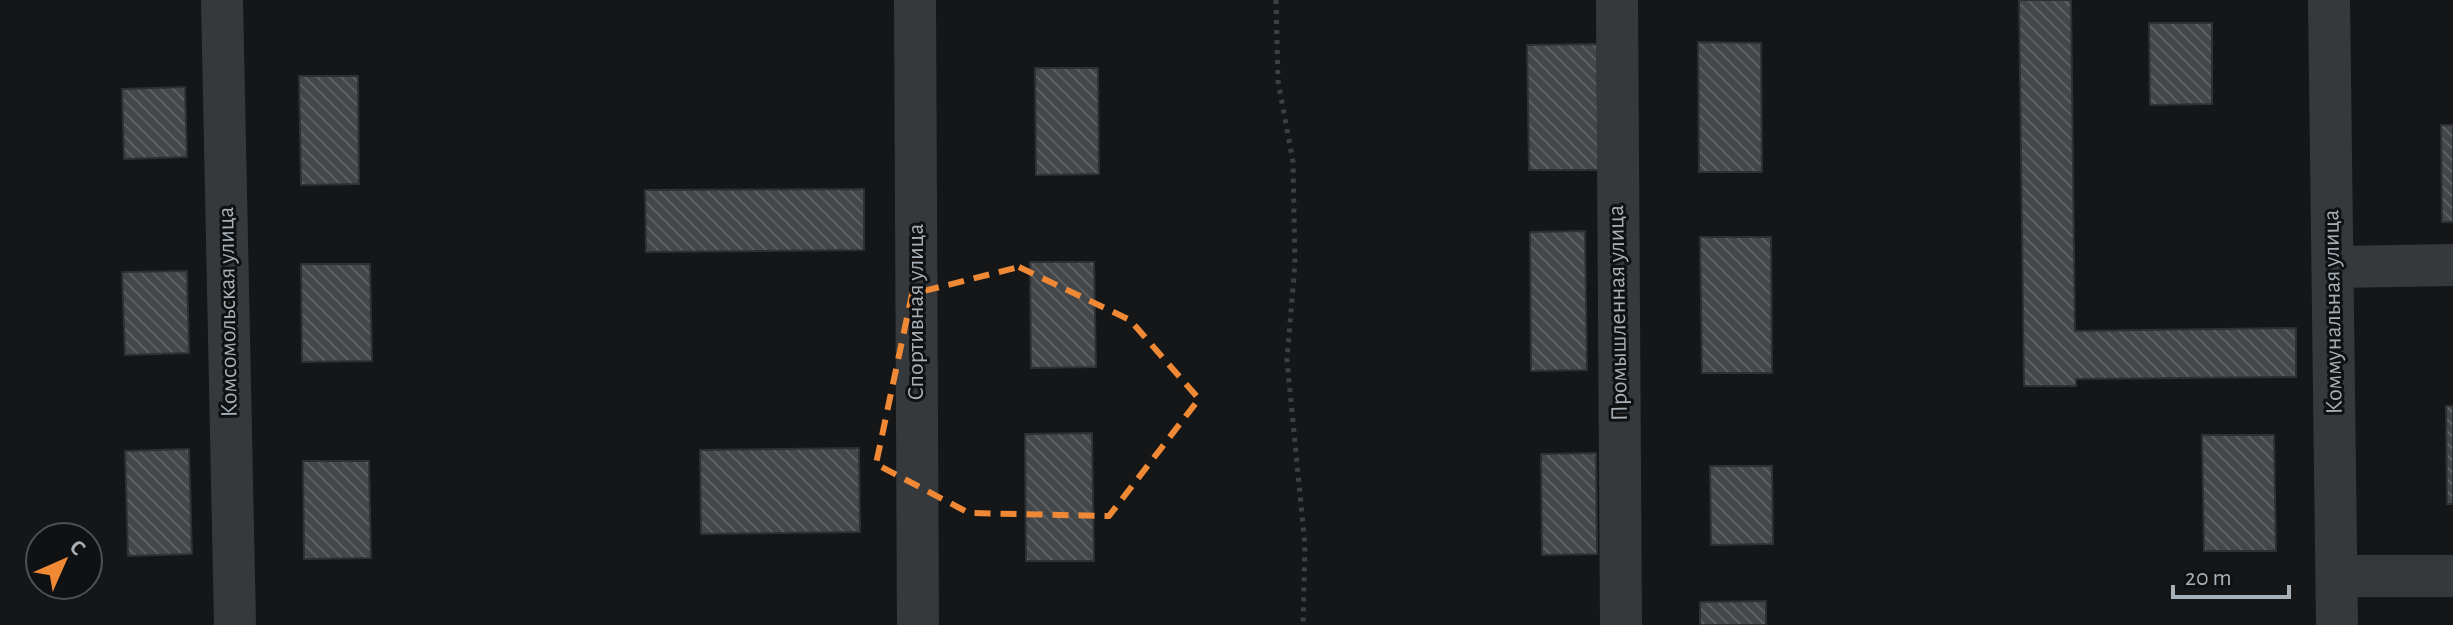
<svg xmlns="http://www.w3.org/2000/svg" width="2453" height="625" viewBox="0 0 2453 625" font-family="'Alegreya Sans',sans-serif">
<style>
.building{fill:url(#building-back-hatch);stroke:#2f3033;stroke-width:2}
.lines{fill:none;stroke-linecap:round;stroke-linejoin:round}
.path{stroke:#3c4043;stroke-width:5;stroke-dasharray:4 6;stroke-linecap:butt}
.minor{stroke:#36393c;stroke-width:42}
.marked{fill:none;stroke:#f08935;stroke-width:6;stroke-dasharray:16 10;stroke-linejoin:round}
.labels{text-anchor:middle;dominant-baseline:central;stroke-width:6;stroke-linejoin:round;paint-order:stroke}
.street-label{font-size:24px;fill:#a7b0b7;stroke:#101112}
</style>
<defs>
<pattern id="building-back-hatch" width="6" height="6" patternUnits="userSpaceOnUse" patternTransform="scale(2)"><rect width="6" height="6" fill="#44474a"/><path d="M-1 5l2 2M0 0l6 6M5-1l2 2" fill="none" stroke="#5c5f62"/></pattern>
</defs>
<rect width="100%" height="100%" fill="#151617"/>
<path class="building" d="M2019 0H2071L2075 331 2296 328V377L2076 379V386H2024Z
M2149 23H2212V104L2150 105Z
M1698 42 1761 43 1762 172H1699Z
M1597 44 1599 170H1529L1527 45Z
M1035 68H1098L1099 174 1036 175Z
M299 76H358L359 184 301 185Z
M185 87 187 157 124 159 122 89Z
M2441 125H2453V222H2442Z
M864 189V250L646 252 645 190Z
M1585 231 1587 370 1531 371 1530 232Z
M1700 237H1771L1772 373H1702Z
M1030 262H1094L1096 367 1031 368Z
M301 264H370L372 361 302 362Z
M187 271 189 353 125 355 122 272Z
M2446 406H2453V504H2447Z
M1092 433 1094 561H1026L1025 434Z
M2202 435H2274L2276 551H2204Z
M859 448 860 532 701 534 700 450Z
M189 449 192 554 128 556 125 451Z
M1596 453 1597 554 1542 555 1541 454Z
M303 461H369L371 558 304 559Z
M1710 466H1772L1773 544 1711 545Z
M1766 601V625H1700V602Z"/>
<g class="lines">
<path class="path" d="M1276 0 1278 81 1293 162 1295 263 1287 360 1305 546 1303 625"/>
<path class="minor" d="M222 0 235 625
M915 0 918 625
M1617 0 1621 625
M2329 0 2337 625
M2333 267 2453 265
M2337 576H2453"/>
</g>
<path class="marked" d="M1019 267 1130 320 1199 399 1109 516 969 513 876 464 912 294Z"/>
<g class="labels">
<g class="street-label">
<text transform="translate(228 312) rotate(-91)">Комсомольская улица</text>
<text transform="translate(916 312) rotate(-90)">Спортивная улица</text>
<text transform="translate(2333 312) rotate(-91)">Коммунальная улица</text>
<text transform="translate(1618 313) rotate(-91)">Промышленная улица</text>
</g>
</g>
<g transform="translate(64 561) rotate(45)"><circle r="38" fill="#101112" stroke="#4c5154" stroke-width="2"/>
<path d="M0-6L14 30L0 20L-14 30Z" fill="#f08935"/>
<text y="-12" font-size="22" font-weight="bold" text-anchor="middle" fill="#a7b0b7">С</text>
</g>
<path d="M2173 585v12h116v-12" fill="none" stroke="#a7b0b7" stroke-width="4"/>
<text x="2185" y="585" font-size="24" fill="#a7b0b7" stroke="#101112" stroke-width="6" paint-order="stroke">20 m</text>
</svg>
